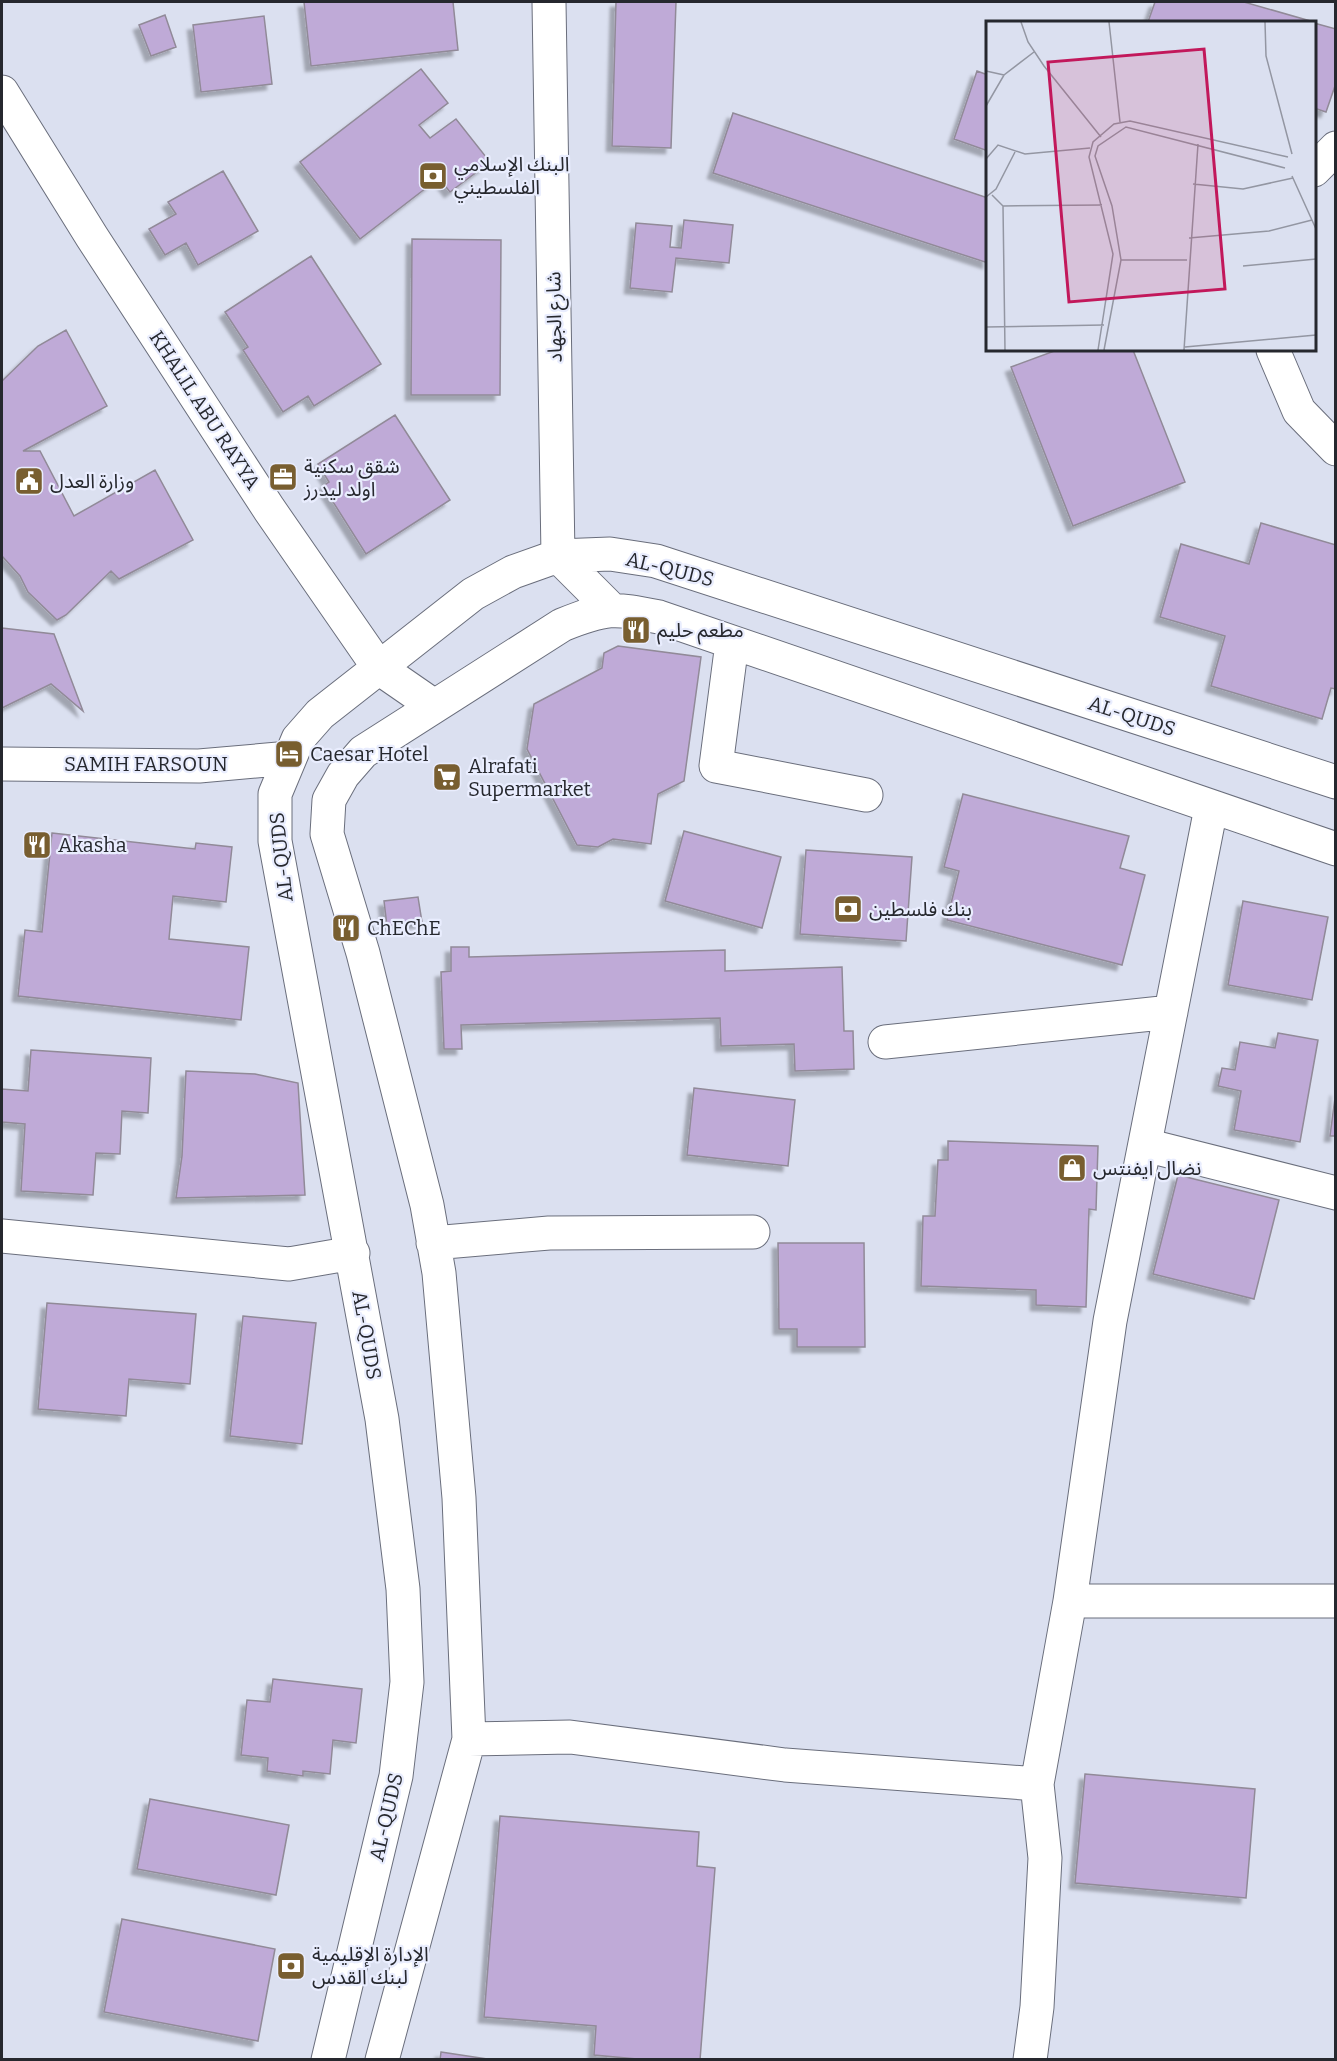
<svg xmlns="http://www.w3.org/2000/svg" width="1337" height="2061" viewBox="0 0 1337 2061" font-family="Bitter,'Noto Sans Arabic',serif">
<style>
.building{fill:#bfaad7;stroke:#918a98;stroke-width:1.5;filter:url(#shadow)}
.lines{fill:none;stroke-linecap:round;stroke-linejoin:round}
.minor-casing{stroke:#6a6e7c;stroke-width:35}
.minor{stroke:#fff;stroke-width:33}
.labels{text-anchor:middle;dominant-baseline:central;stroke-width:4.5;stroke-linejoin:round;paint-order:stroke}
.poi-label{font-size:20px;fill:#26282e;stroke:#e9edfe;text-anchor:start}
.street-label{font-size:20px;fill:#26282e;stroke:#e9edfe}
.inset-road{fill:none;stroke:#9396a2;stroke-width:1.5}
.view{fill:#c2185b;fill-opacity:0.15;stroke:#c2185b;stroke-width:3}
.inset-edge{fill:none;stroke:#26282e;stroke-width:3}
</style>
<defs>
<filter id="shadow"><feDropShadow dx="-5.5" dy="5.5" stdDeviation="1.5" flood-color="#0004"/></filter>
</defs>
<rect width="100%" height="100%" fill="#dbe0f0"/>
<path class="building" d="M304 2H453L458 50 311 66Z
M616 2H676L671 148 612 146Z
M1155 2H1244L1314 22H1148Z
M165 15 176 47 151 56 139 25Z
M264 16 272 84 201 92 193 25Z
M1314 23 1336 29V83L1326 112 1314 108Z
M421 69 448 103 419 125 430 138 456 119 490 162 450 192 439 178 360 239 300 162Z
M977 71 988 75V151L954 139Z
M733 113 988 198V263L713 173Z
M223 171 258 231 198 265 186 243 165 255 149 229 176 214 168 202Z
M684 220 733 225 729 263 676 258 672 292 630 288 636 223 672 226 670 247 681 248Z
M412 239 501 240 500 395H411Z
M311 256 381 364 314 406 308 396 283 412 243 350 248 347 225 312Z
M66 330 107 406 23 451H40L74 516 155 470 193 540 119 579 111 571 66 615 57 620 28 592 20 576 2 556V381L38 346Z
M1057 350H1133L1185 482 1073 526 1011 367Z
M395 415 450 500 366 554 323 486 329 482 318 464Z
M1261 523 1336 545V689L1331 688 1322 719 1211 686 1225 636 1160 617 1181 544 1249 564Z
M2 628 54 634 83 711 51 684 2 708Z
M618 646 701 657 684 781 658 794 651 844 613 839 598 847 577 845 527 749 534 704 602 668 604 653Z
M963 794 1129 836 1120 868 1145 875 1122 965 947 920 959 871 944 867Z
M684 831 781 857 762 928 665 901Z
M52 833 195 849 196 843 232 847 226 902 173 896 169 939 249 947 241 1020 18 996 25 930 42 932Z
M806 850 912 857 906 941 800 934Z
M418 897 422 922 387 926 384 901Z
M1243 901 1328 917 1312 1000 1228 985Z
M451 947H469V957L725 950V971L842 967 844 1031H853L854 1069 795 1071 794 1044 721 1046 720 1018 461 1025 462 1049H444L441 972 451 971Z
M1278 1033 1318 1040 1300 1142 1234 1130 1241 1091 1218 1086 1222 1068 1235 1070 1240 1042 1275 1048Z
M31 1050 151 1058 148 1113 122 1111 120 1154 96 1153 93 1195 21 1191 25 1124 2 1122V1089L28 1091Z
M186 1071 255 1074 298 1083 305 1195 176 1198 182 1156Z
M694 1088 795 1100 788 1166 687 1155Z
M1336 1090V1136H1330Z
M948 1141 1098 1146 1096 1210 1089 1209 1086 1307 1036 1305V1290L921 1286 923 1216H935L938 1160H948Z
M1178 1175 1279 1200 1254 1299 1153 1274Z
M778 1243H864L865 1347H797V1329H779Z
M47 1303 196 1314 190 1384 129 1379 126 1416 38 1409Z
M243 1316 316 1323 302 1444 230 1436Z
M273 1679 362 1689 356 1743 333 1740 330 1774 303 1771V1776L267 1771 268 1758 241 1755 247 1700 270 1702Z
M1085 1774 1255 1789 1246 1898 1075 1883Z
M150 1799 289 1825 276 1895 137 1869Z
M500 1816 699 1832 697 1866 715 1868 700 2060H648L594 2055 596 2026 484 2017Z
M122 1919 275 1949 258 2041 104 2012Z
M441 2052 494 2060H440Z"/>
<g class="lines">
<g class="minor-casing">
<path id="minor" d="M549 2 558 556 612 610
M2 92 92 237 269 509 379 668 434 706
M1314 170 1336 148
M1273 350 1299 411 1336 449
M732 643 716 766 866 795
M2 764 199 766 290 758
M885 1042 1171 1012
M1145 1145 1336 1193
M2 1236 289 1264 353 1253
M433 1243 549 1233 753 1232
M1070 1601H1336
M469 1739 570 1737 785 1765 1037 1784
M328 2060 396 1776 407 1682 403 1589 382 1419 275 841V794L298 739 320 714 473 594 513 572 558 556 610 554 656 561 1336 782
M382 2060 469 1739 459 1498 439 1273 427 1205 363 953 327 834 329 800 343 775 363 752 562 625C607 607 613 608 659 617L1336 849
M1030 2060 1037 2007 1045 1858 1037 1784 1070 1601 1110 1321 1211 808"/>
</g>
<use href="#minor" class="minor"/>
</g>
<defs>
<g id="bank-square" transform="scale(1.5)"><rect x="-9" y="-9" width="18" height="18" rx="4" fill="#785e30" stroke="#e9edfe"/><path d="M-6-4H6V4H-6ZM0-2.3a2.3 2.3 0 1 0 0 4.6a2.3 2.3 0 1 0 0-4.6Z" fill="#fff"/></g>
<g id="office-square" transform="scale(1.5)"><rect x="-9" y="-9" width="18" height="18" rx="4" fill="#785e30" stroke="#e9edfe"/><path d="M-6-3h4V-5.5h4V-3h4V5H-6ZM-1-4.5V-3h2v-1.5ZM-6 0V1H6V0Z" fill="#fff"/></g>
<g id="civic-square" transform="scale(1.5)"><rect x="-9" y="-9" width="18" height="18" rx="4" fill="#785e30" stroke="#e9edfe"/><path d="M-.6-6.5H3V-4.5H.6V-3L4-1V1h2V6H-6V1h2V-1L-.6-3ZM-1.2 2.5V6h2.4V2.5Z" fill="#fff"/></g>
<g id="restaurant-square" transform="scale(1.5)"><rect x="-9" y="-9" width="18" height="18" rx="4" fill="#785e30" stroke="#e9edfe"/><path d="M-5-6h1v4h1v-4h1v4h1v-4h1v5L-1.5 .5V6h-2V.5L-5-1ZM5-6V6H3V1.5H1.5Q1.5-4 5-6Z" fill="#fff"/></g>
<g id="hotel-square" transform="scale(1.5)"><rect x="-9" y="-9" width="18" height="18" rx="4" fill="#785e30" stroke="#e9edfe"/><path d="M-6-4.5h1.5V1H6V5H4.5V3h-9V5H-6ZM-4 0a1.8 1.8 0 1 1 3.6 0ZM.5 0V-2.5h3Q6-2.5 6 0Z" fill="#fff"/></g>
<g id="supermarket-square" transform="scale(1.5)"><rect x="-9" y="-9" width="18" height="18" rx="4" fill="#785e30" stroke="#e9edfe"/><path d="M-6-5.5h2.5l.6 2H6L4.5 2H-2.5L-4.4-4H-6ZM-1.5 3.2a1.3 1.3 0 1 0 .1 0ZM3 3.2a1.3 1.3 0 1 0 .1 0Z" fill="#fff"/></g>
<g id="shop-square" transform="scale(1.5)"><rect x="-9" y="-9" width="18" height="18" rx="4" fill="#785e30" stroke="#e9edfe"/><path d="M-5-2.5h2.3a2.7 3.5 0 0 1 5.4 0H5L5.5 6h-11ZM-1.5-2.5h3a1.5 2.3 0 0 0-3 0Z" fill="#fff"/></g>
</defs>
<g fill-rule="evenodd">
<use href="#bank-square" x="433" y="176"/>
<use href="#office-square" x="283" y="477"/>
<use href="#civic-square" x="29" y="481"/>
<use href="#restaurant-square" x="636" y="630"/>
<use href="#hotel-square" x="289" y="754"/>
<use href="#supermarket-square" x="447" y="777"/>
<use href="#restaurant-square" x="37" y="845"/>
<use href="#bank-square" x="848" y="909"/>
<use href="#restaurant-square" x="346" y="928"/>
<use href="#shop-square" x="1072" y="1168"/>
<use href="#bank-square" x="291" y="1966"/>
</g>
<g class="labels">
<g class="poi-label">
<text x="454" y="164">البنك الإسلامي<tspan x="454" dy="23">الفلسطيني</tspan></text>
<text x="304" y="466">شقق سكنية<tspan x="304" dy="23">اولد ليدرز</tspan></text>
<text x="50" y="481">وزارة العدل</text>
<text x="657" y="630">مطعم حليم</text>
<text x="310" y="754">Caesar Hotel</text>
<text x="468" y="766">Alrafati<tspan x="468" dy="23">Supermarket</tspan></text>
<text x="58" y="845">Akasha</text>
<text x="869" y="909">بنك فلسطين</text>
<text x="367" y="928">ChEChE</text>
<text x="1093" y="1168">نضال ايفنتس</text>
<text x="312" y="1954">الإدارة الإقليمية<tspan x="312" dy="23">لبنك القدس</tspan></text>
</g>
<g class="street-label">
<text transform="translate(554 317) rotate(-91)">شارع الجهاد</text>
<text transform="translate(205 410) rotate(57)">KHALIL ABU RAYYA</text>
<text transform="translate(670 569) rotate(14)">AL-QUDS</text>
<text transform="translate(1132 716) rotate(18)">AL-QUDS</text>
<text x="146" y="764">SAMIH FARSOUN</text>
<text transform="translate(281 857) rotate(-96)">AL-QUDS</text>
<text transform="translate(367 1335) rotate(80)">AL-QUDS</text>
<text transform="translate(386 1817) rotate(-77)">AL-QUDS</text>
</g>
</g>
<g transform="translate(986 21)">
<rect width="330" height="330" fill="#dbe0f0"/>
<path class="inset-road" d="M35 1 42 21 58 45 115 116M123 1 134 101M279 1 280 35 306 133M0 50 18 54M0 85 18 54 48 31M0 138 12 124 39 133 104 127M306 155 330 208M207 163 257 168 307 157M6 174 17 185 19 329M0 176 10 168 29 131M17 185 116 184M203 217 283 210 326 199M135 239H201M257 245 330 238M0 306 118 304M199 326 330 314M112 329 127 233 103 136 107 121 128 103 144 100 302 136M118 329 135 239 126 185 109 135 112 125 140 106 299 147M198 329 212 123"/>
<path class="view" d="M218 28 239 268 83 281 62 41Z"/>
<rect width="330" height="330" class="inset-edge"/>
</g>
<rect width="1337" height="2061" fill="none" stroke="#26282e" stroke-width="6"/>
</svg>
